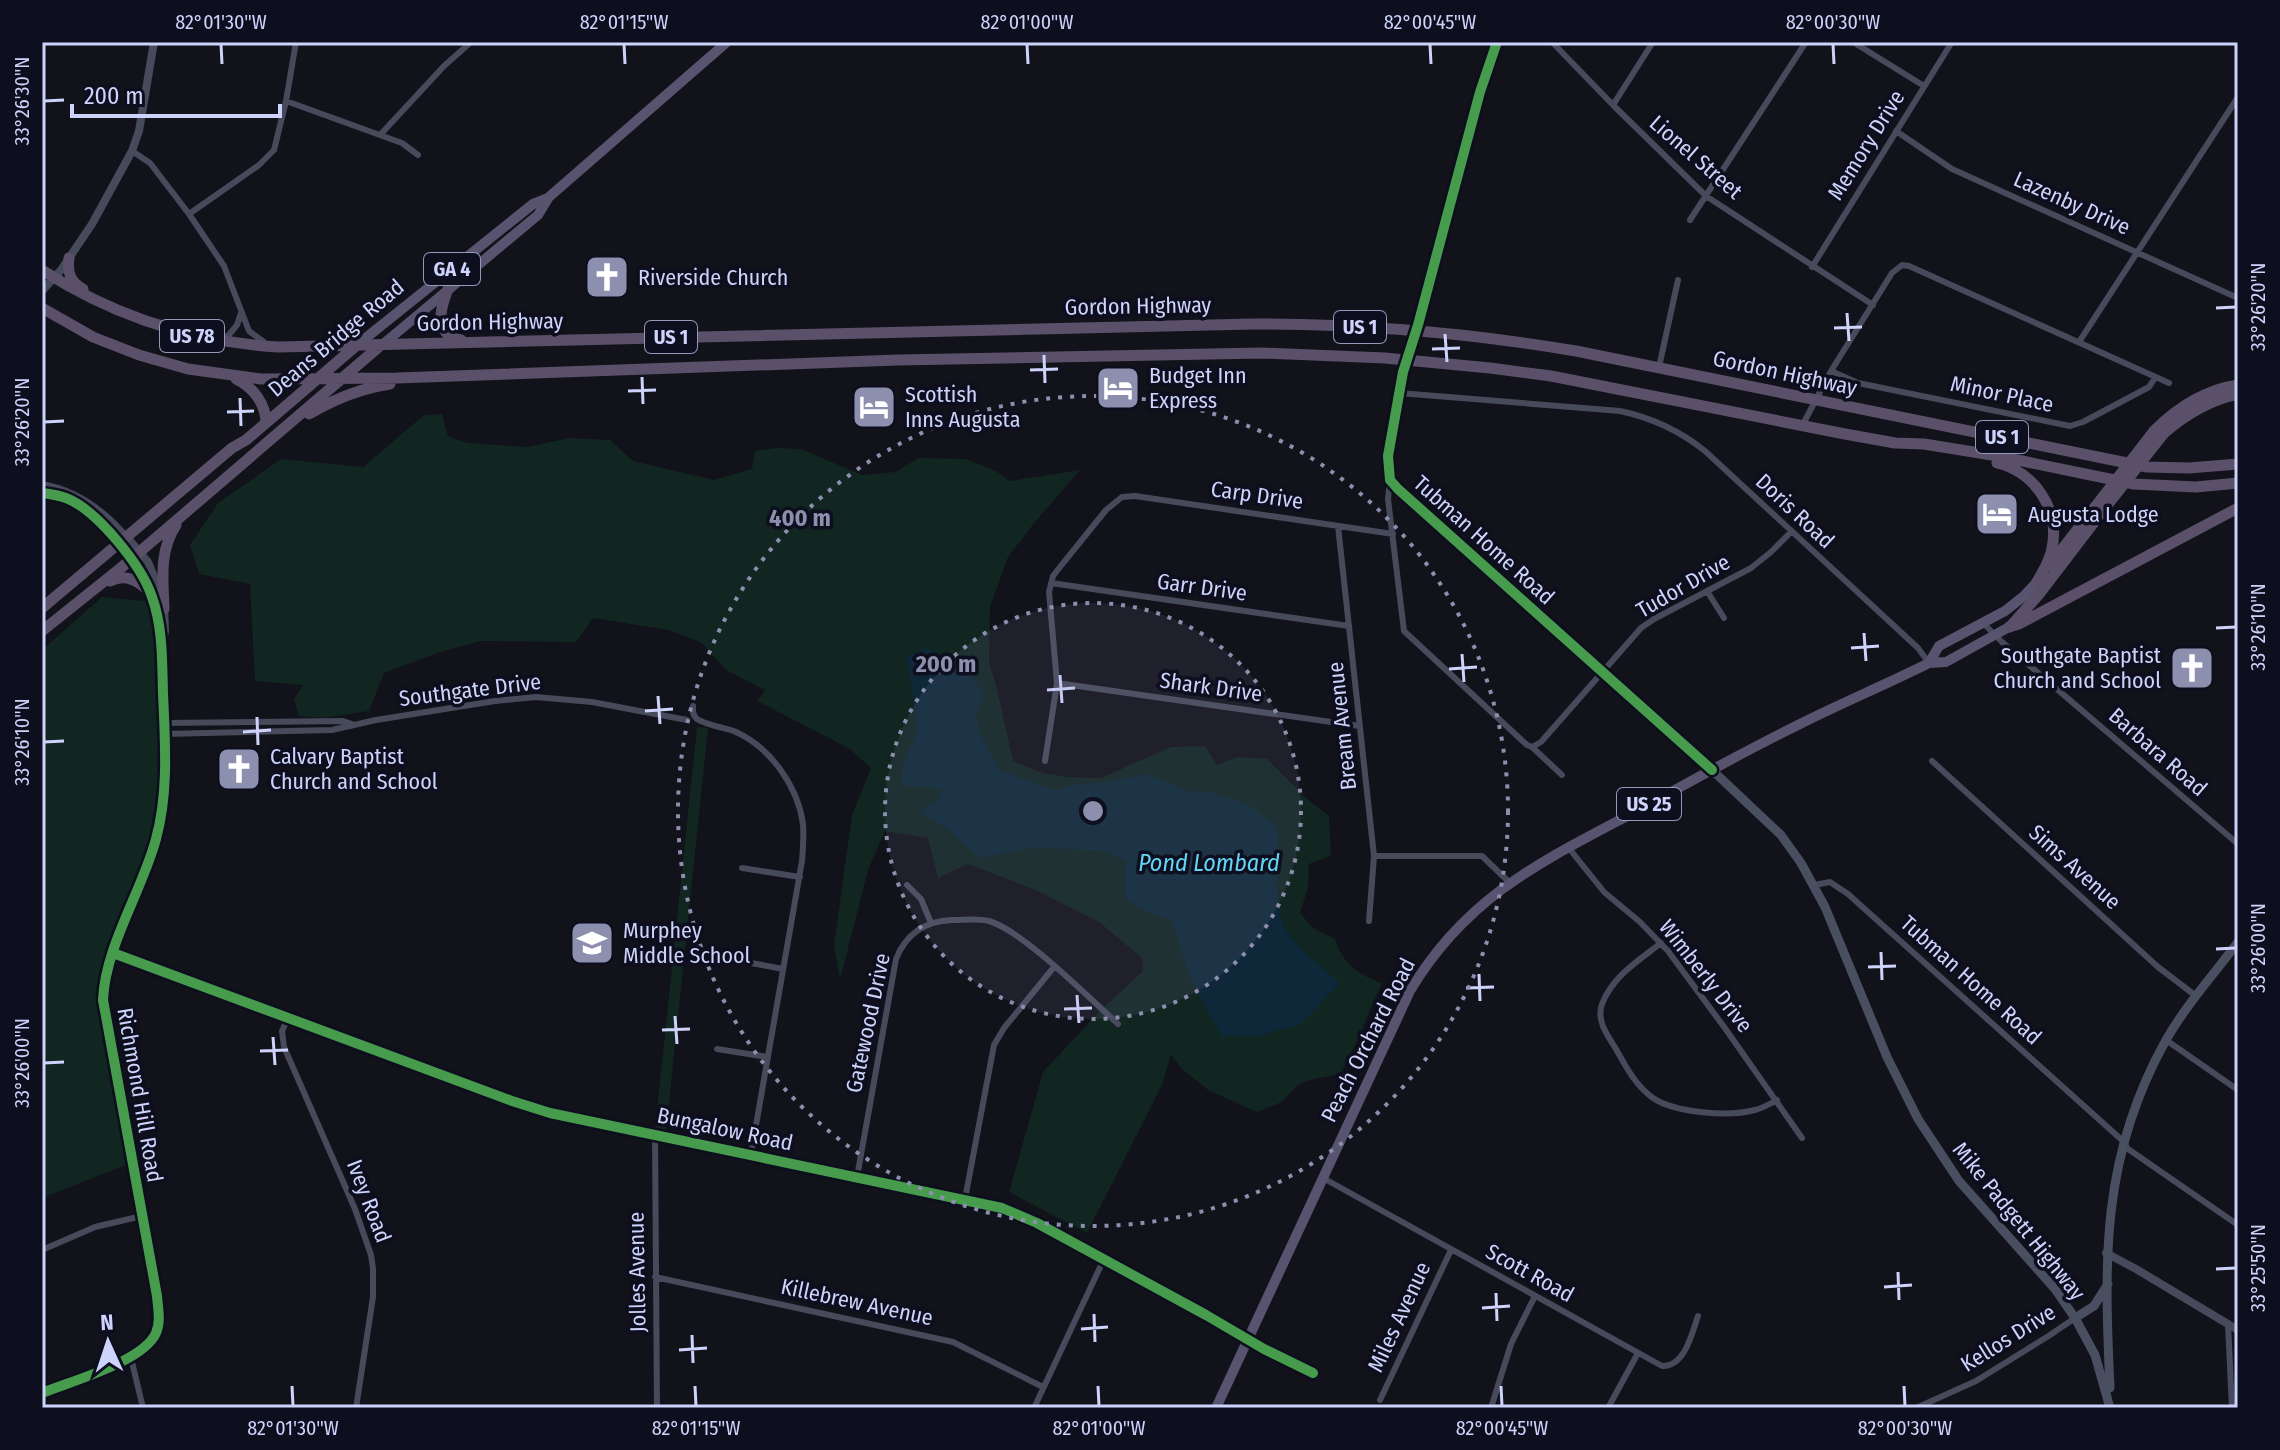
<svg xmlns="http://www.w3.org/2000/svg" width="2280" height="1450" viewBox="0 0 2280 1450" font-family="'Fira Sans Condensed',sans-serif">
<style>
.green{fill:#112521}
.water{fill:#0e283a}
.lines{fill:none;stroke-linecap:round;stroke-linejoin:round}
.minor{stroke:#474a5b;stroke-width:6}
.tertiary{stroke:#474a5b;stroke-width:8}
.secondary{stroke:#494e61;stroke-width:9}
.primary{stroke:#58536e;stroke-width:10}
.trunk{stroke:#5a5069;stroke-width:11}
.trunk-bridge{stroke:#5a5069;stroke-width:11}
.cycleway-casing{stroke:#0d0e1e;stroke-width:15}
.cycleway{stroke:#469c4c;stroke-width:10}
.ticks{fill:none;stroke:#ced3fc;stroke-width:3}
.ring{fill:none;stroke:#8c8fad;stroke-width:4;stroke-dasharray:4 8}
.labels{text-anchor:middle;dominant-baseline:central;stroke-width:7;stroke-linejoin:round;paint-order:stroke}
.shield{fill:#0d0e1e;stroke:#9498b9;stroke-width:2}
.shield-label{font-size:20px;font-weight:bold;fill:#ced3fc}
.street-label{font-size:22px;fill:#ced3fc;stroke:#0d0e1e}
.poi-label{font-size:22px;fill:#ced3fc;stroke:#0d0e1e;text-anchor:start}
.water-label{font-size:24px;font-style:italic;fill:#62d4f6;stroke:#0d0e1e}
.centre{fill:#8c8fad;stroke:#0d0e1e;stroke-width:4}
.ring-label{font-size:24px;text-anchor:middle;font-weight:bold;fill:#8c8fad;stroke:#0d0e1e;stroke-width:7;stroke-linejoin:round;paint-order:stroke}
.neatline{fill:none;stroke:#ced3fc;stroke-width:3}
.ticks-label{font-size:20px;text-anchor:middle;fill:#ced3fc}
</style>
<rect width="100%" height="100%" fill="#11121a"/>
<path class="green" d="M442 414 448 436 468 443 527 447 570 438 610 440 633 461 714 480 752 469 755 451 776 448 801 449 862 475 895 472 919 458 966 459 996 471 1010 481 1080 470 1035 522 1008 557 990 607 989 662 997 689 1013 761 1043 773 1067 777 1101 778 1171 747 1205 746 1217 765 1237 757 1267 759 1305 797 1329 816 1331 856 1309 864 1308 888 1300 913 1313 928 1335 939C1342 963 1359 975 1382 983 1368 1014 1357 1045 1340 1074L1310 1080 1297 1086 1282 1102 1257 1112 1208 1090 1182 1069 1171 1055 1162 1085 1087 1233 1009 1192 1043 1072 1098 1013 1143 971 1142 958 1099 922 1038 891 968 864 938 878 928 838 885 831 868 870 840 980 834 945 852 815 871 768 850 749 757 701 765 690 726 670 702 643 669 630 593 618 576 642 481 641 440 652 384 673 369 711 323 718 299 716 294 699 303 685 255 681 250 584 199 574 190 545 218 503 281 459 363 467 424 415Z
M102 597 154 602 165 755 156 841 105 978 108 1032 126 1165 42 1198V650Z
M697 727 708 728 666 1132 655 1130Z"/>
<path class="water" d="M926 648 966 668 985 695 976 713 979 733 1000 770 1056 791 1072 784 1099 783 1149 774 1186 791 1209 792 1249 805 1278 828C1278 853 1273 909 1285 929 1298 949 1323 968 1340 983L1301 1024 1257 1036H1222L1190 979 1172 921 1147 911 1126 899V861L1103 851 1038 847 979 858 948 829 919 811 940 798 942 789 902 785 903 762 917 734 914 699 906 657Z"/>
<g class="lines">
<path class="minor" d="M1552 42 1613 105 1706 196 1873 305
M1853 42 1924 86
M286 101 402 143 418 155
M1613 105 1653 42
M1896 131 1952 169 2238 298
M380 135 444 66 471 42
M132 151 150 163 189 214 224 266 249 331 264 342
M189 214 259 165 274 150 286 101 296 42
M1690 220 1806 42
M1812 267 1952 42
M222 337 228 336 237 325 241 313
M2079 342 2238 97
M1659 367 1678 280
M1831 371 1858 383 2070 426 2083 422 2149 387 2155 378
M1399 393 1620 411C1653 418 1679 430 1705 451L1918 648 1929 663
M1802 426 1831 371 1892 273 1902 265 1909 266 2169 383
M1390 480 1388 499 1404 631 1527 745 1532 747 1541 742 1641 628 1654 619 1751 568 1771 552 1791 532
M42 484C76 490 105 511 127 537
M42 493C77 498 96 518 119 544
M1338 526 1374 856 1369 921
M1051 583 1349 626
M1707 591 1724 618
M1983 623 2002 642 2238 844
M1057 683 1359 726
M693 706C693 711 692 714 696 718 701 724 727 728 736 732 771 748 798 787 803 824 804 836 803 849 802 861L751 1154
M164 723 343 721 352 724
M165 734 332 730 376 720 495 701 536 697 592 702 687 720
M1532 747 1562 775
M1045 761 1057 683 1049 592 1053 576 1060 567 1106 510 1122 497 1135 496 1393 534
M1932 761 2158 967 2196 996
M1568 847 1604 892 1640 922 1668 951 1727 1031 1802 1138
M1374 856H1482L1509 882
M742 868 800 877
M907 885 921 899 931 923
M1814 885 1830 882 1848 894 2123 1141 2128 1149 2238 1225
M1661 943C1638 961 1613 976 1602 1004 1596 1021 1608 1036 1616 1049 1626 1067 1636 1086 1653 1098 1675 1113 1729 1117 1755 1110 1763 1108 1770 1104 1777 1100
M730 959 783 969
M288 1018 282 1031 284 1047 355 1209 371 1255 373 1268V1297L356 1408
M2166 1040 2238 1090
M717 1049 768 1057
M655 1135 657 1408
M857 1177 896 959C906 934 925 921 952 920 964 920 977 918 989 921 1023 931 1089 998 1118 1024
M1323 1178 1662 1366C1685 1367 1692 1333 1698 1316
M965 1199 994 1045 1004 1028 1054 967
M42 1250 95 1227 142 1216
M655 1277 953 1342 1043 1387
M2228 1324 2232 1408
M1248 1340 1313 1373
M131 1358 143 1408
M1380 1400 1451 1250
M1034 1408 1103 1261
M1491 1408 1511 1344 1535 1296
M1608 1408 1638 1353
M1916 1408 1976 1381 2050 1335 2075 1318"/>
<path class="tertiary" d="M1497 42 1480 92 1418 325 1403 372 1388 456 1390 480 1398 489 1712 770
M42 291 61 270 92 224 132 151 139 131 154 42
M127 537 148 562 161 593
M163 640 165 631 164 606
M113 953 512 1101 550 1113 1002 1208 1037 1223 1248 1340
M2106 1253 2136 1269 2238 1330
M42 1393C71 1381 143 1362 156 1333 161 1322 158 1308 157 1296L103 1000C105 950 140 893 155 844 169 797 165 747 164 698 162 666 162 632 154 601 148 578 134 561 119 544"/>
<path class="secondary" d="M1712 770 1781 835 1801 863 1825 907 1887 1057 1918 1119 1959 1181 2055 1289 2075 1318 2095 1355 2110 1408
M2075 1318 2094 1306 2108 1284
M2110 1388C2104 1259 2101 1156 2166 1040 2186 1005 2214 974 2238 942"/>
<path class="primary" d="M357 345 533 204 548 198
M382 345 538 215 549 197 727 42
M1929 663 1939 646 2005 611 2024 596 2037 582
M1216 1408 1410 991C1469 892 1549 858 1646 806 1698 777 1749 749 1802 723 1844 702 1887 684 1929 663L1946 662 2009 627"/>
<path class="trunk" d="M69 258C67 272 70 282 83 289
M42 270C115 317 192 342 279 347L1253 324C1361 324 1469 333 1576 351L2147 467 2189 468 2238 464
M448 289C440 309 433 334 461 340
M42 308 93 337 139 355 188 369 261 379 397 378 898 360 1261 353 1385 358 1490 368 1551 376 1845 434 1895 443 1924 444 1998 456 2134 484 2196 487 2238 483
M236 379C253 387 266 404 266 423
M309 414C333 400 362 388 390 384
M2154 431C2177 408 2204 390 2238 385
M2164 433C2186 414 2209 400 2238 394
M1997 463C2035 472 2060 510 2052 548 2050 561 2043 571 2037 582
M2049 566 2095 507
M110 581C126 573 139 581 151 593
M42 608 232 448 246 440 357 345
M164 609C163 579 159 551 176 525
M2009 627 2019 624 2238 508
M2010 627 2040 593 2105 508
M42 631 122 567 381 345"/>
<path class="trunk-bridge" d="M2095 507 2154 431
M2105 508 2164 433"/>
<g class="cycleway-casing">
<path id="cycleway" d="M1497 42 1480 92 1418 325 1403 372 1388 456 1390 480 1398 489 1712 770
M42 493C50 494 58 495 66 498 97 510 142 566 152 597 163 627 162 662 163 693 165 742 169 791 156 839 142 891 105 947 103 1000L157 1296C158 1308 161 1322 156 1333 143 1362 71 1381 42 1393
M113 953 512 1101 550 1113 1002 1208 1037 1223 1206 1315 1264 1349 1313 1373"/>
</g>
<use href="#cycleway" class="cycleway"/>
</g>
<path class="ticks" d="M221 44 222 64M624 44 625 64M1027 44 1028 64M1430 44 1431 64M1833 44 1834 64M44 101 64 100M2216 308 2236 307M1847 313 1849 341M1834 328 1862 327M1445 334 1447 362M1432 349 1460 348M1044 355 1045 383M1030 370 1058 369M642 377 643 404M628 391 656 390M240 398 241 426M227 412 254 411M44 422 64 421M2216 628 2236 627M1864 633 1866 661M1851 648 1879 646M1462 654 1464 682M1449 669 1477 667M1060 675 1062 703M1047 690 1075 688M658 696 660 724M645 711 673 709M257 717 258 745M243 732 271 730M44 742 64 741M2216 949 2236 948M1881 952 1882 980M1868 967 1896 966M1479 974 1480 1001M1466 988 1494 987M1077 995 1079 1023M1064 1009 1092 1008M675 1016 677 1044M662 1030 690 1029M273 1037 275 1065M260 1051 288 1050M44 1063 64 1062M2216 1269 2236 1268M1898 1272 1899 1300M1884 1287 1912 1285M1496 1293 1497 1321M1482 1308 1510 1306M1094 1314 1095 1342M1081 1329 1108 1327M692 1335 693 1363M679 1350 707 1348M292 1386 293 1406M695 1386 696 1406M1098 1386 1099 1406M1501 1386 1502 1406M1904 1386 1905 1406"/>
<circle cx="1093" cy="811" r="208" fill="#8c8fad" fill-opacity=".12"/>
<g class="ring">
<circle cx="1093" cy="811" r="208"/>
<circle cx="1093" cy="811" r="415"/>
</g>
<defs>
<g id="church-square" transform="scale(2.3)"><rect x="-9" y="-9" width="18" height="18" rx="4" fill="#8c8fad" stroke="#0d0e1e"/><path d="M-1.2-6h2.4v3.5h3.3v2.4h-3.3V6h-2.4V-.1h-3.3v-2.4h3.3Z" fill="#fff"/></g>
<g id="hotel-square" transform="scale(2.3)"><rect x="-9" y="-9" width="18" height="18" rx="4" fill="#8c8fad" stroke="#0d0e1e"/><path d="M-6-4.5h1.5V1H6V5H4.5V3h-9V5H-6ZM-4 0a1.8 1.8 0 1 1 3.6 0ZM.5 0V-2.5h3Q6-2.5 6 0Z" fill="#fff"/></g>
<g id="school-square" transform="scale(2.3)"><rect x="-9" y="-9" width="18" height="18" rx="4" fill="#8c8fad" stroke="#0d0e1e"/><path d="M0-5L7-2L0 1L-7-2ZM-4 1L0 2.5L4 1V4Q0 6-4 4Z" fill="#fff"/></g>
</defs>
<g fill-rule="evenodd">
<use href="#church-square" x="607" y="277"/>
<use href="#hotel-square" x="1118" y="388"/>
<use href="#hotel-square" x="874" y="407"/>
<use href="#hotel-square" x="1997" y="514"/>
<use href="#church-square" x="2192" y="668"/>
<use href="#church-square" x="239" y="769"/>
<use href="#school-square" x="592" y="943"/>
</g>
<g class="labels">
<g class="shield">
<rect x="424" y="253" width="56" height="32" rx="6"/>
<rect x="1334" y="311" width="52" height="32" rx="6"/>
<rect x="160" y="320" width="64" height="32" rx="6"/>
<rect x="645" y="321" width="52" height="32" rx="6"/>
<rect x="1976" y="421" width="52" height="32" rx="6"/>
<rect x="1617" y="788" width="64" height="32" rx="6"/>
</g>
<g class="shield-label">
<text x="452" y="269">GA 4</text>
<text x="1360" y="327">US 1</text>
<text x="192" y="336">US 78</text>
<text x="671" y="337">US 1</text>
<text x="2002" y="437">US 1</text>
<text x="1649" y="804">US 25</text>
</g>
<g class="street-label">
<text transform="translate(1866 145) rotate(-58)">Memory Drive</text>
<text transform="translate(1696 157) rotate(41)">Lionel Street</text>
<text transform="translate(2072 203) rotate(24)">Lazenby Drive</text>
<text transform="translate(1138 306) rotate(-1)">Gordon Highway</text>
<text transform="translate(490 322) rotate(-1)">Gordon Highway</text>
<text transform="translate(336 338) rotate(-40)">Deans Bridge Road</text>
<text transform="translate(1785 373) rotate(12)">Gordon Highway</text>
<text transform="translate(2002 394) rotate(12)">Minor Place</text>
<text transform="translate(1257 495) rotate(8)">Carp Drive</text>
<text transform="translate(1795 511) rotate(43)">Doris Road</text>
<text transform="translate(1484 540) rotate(42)">Tubman Home Road</text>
<text transform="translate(1683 586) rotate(-30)">Tudor Drive</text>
<text transform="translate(1202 587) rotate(8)">Garr Drive</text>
<text transform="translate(1211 687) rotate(8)">Shark Drive</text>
<text transform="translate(470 690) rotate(-7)">Southgate Drive</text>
<text transform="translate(1342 726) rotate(-96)">Bream Avenue</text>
<text transform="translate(2158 752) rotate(41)">Barbara Road</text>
<text transform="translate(2075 867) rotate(42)">Sims Avenue</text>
<text transform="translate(1706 976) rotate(52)">Wimberly Drive</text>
<text transform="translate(1971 980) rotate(42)">Tubman Home Road</text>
<text transform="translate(868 1023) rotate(-78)">Gatewood Drive</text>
<text transform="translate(1368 1040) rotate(-63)">Peach Orchard Road</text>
<text transform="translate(140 1095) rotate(80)">Richmond Hill Road</text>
<text transform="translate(725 1129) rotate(12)">Bungalow Road</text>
<text transform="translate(369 1201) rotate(69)">Ivey Road</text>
<text transform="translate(2019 1221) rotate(51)">Mike Padgett Highway</text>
<text transform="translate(637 1272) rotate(-91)">Jolles Avenue</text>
<text transform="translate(1530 1273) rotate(29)">Scott Road</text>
<text transform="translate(857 1302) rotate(12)">Killebrew Avenue</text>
<text transform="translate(1399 1317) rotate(-65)">Miles Avenue</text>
<text transform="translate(2008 1338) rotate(-32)">Kellos Drive</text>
</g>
<g class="poi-label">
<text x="638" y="277">Riverside Church</text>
<text x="1149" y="375">Budget Inn<tspan x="1149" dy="25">Express</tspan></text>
<text x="905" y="394">Scottish<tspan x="905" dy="25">Inns Augusta</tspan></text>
<text x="2028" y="514">Augusta Lodge</text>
<text x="2161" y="655" text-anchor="end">Southgate Baptist<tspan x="2161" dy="25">Church and School</tspan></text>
<text x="270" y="756">Calvary Baptist<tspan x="270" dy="25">Church and School</tspan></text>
<text x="623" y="930">Murphey<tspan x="623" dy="25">Middle School</tspan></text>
</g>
<g class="water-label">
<text x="1209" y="863">Pond Lombard</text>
</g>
</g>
<circle cx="1093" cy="811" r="12" class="centre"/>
<g class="ring-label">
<text x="800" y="526">400 m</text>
<text x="946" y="672">200 m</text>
</g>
<rect width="2280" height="1450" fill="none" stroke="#0d0e1e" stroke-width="88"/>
<g transform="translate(108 1342) rotate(357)" stroke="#0d0e1e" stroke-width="6" paint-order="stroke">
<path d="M0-6L14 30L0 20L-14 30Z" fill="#ced3fc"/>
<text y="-12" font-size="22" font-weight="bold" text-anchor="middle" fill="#ced3fc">N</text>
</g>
<path d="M72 104v12h208v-12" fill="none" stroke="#ced3fc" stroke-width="4"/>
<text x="84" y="104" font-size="24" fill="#ced3fc" stroke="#0d0e1e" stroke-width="6" paint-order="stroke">200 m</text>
<rect x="44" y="44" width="2192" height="1362" class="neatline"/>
<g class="ticks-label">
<text x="221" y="29">82°01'30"W</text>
<text x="624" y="29">82°01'15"W</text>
<text x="1027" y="29">82°01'00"W</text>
<text x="1430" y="29">82°00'45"W</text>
<text x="1833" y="29">82°00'30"W</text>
<text transform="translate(22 101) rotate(-90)" y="7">33°26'30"N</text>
<text transform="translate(2258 307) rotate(-90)" y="7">33°26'20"N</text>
<text transform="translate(22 422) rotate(-90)" y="7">33°26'20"N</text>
<text transform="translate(2258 627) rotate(-90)" y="7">33°26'10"N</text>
<text transform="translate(22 742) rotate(-90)" y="7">33°26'10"N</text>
<text transform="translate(2258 948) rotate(-90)" y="7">33°26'00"N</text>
<text transform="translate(22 1063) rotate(-90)" y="7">33°26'00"N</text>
<text transform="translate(2258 1268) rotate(-90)" y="7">33°25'50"N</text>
<text x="293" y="1435">82°01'30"W</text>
<text x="696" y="1435">82°01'15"W</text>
<text x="1099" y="1435">82°01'00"W</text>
<text x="1502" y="1435">82°00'45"W</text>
<text x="1905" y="1435">82°00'30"W</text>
</g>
</svg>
